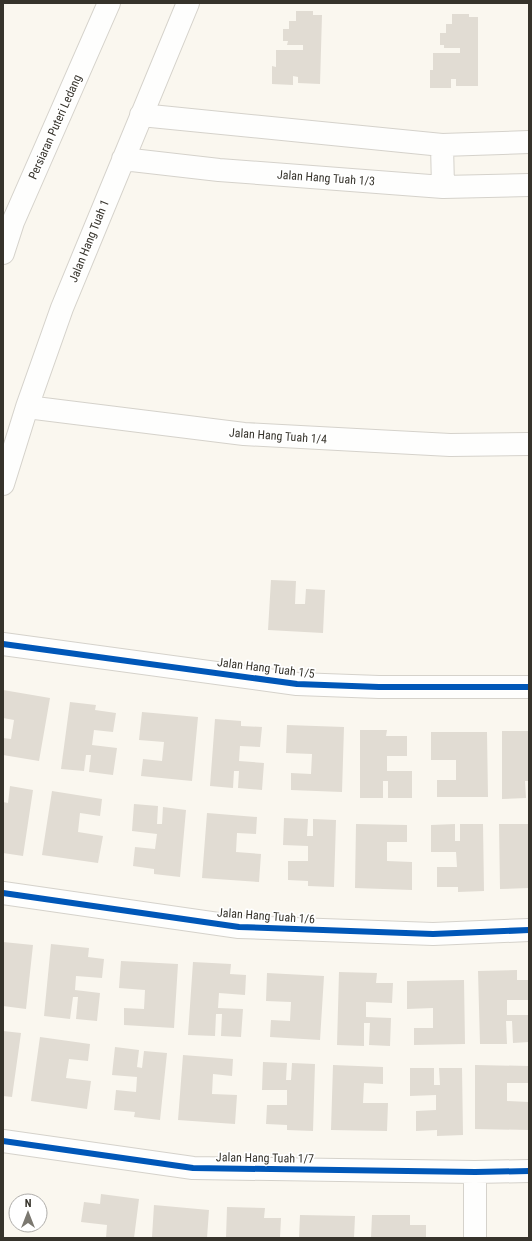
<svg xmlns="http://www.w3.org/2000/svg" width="532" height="1241" viewBox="0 0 532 1241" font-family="'Roboto Condensed',sans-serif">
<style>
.building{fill:#e1dcd3}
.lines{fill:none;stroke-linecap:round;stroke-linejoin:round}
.street-casing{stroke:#d5d2cb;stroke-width:24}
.street{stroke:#fefefd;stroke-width:22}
.cycleway-casing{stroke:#fff;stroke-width:8}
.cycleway{stroke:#0057b8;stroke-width:6}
.labels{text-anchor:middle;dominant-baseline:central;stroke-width:3.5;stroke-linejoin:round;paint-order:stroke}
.street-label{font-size:12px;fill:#36332b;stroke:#fff}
</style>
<rect width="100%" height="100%" fill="#faf7ef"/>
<path class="building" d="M296 11H313V15H322L320 84 298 83V77L293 76V85L272 84V66L276 67V50H303V45H287L288 41H283V29H289V21H296Z
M452 14H469V17H478V86H456V79H451V88H430V70H433V53H460V48H444V45H440V33H446V24H452Z
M271 580 296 581 295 604H305L306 589 325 590 323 633 268 630Z
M3 690 50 698 39 761 3 755V738L11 739 14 720 3 718Z
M70 702 96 705 95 710 116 713 113 732 94 730 92 745 117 748 113 775 89 772 91 755H86L84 771 61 769Z
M142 712 198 717 192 781 141 776 143 759 162 761 164 742 139 740Z
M215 719 241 721V726L262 727 260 747 240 746 239 761 264 763 262 790 238 788 239 771H234L233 788 210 786Z
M287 725 344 727 342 792 291 790V773L311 774 312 754 286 753Z
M360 730H387L386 736H407V756H387V771H412V798H388V781H383V798H360Z
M502 731H528V736H529V781H525L526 798 502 799Z
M431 732H487L488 797H437V780H456V760H431Z
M10 786 33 790 23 856 3 853V802L8 803Z
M52 791 102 799 100 816 80 813 78 832 103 836 98 863 42 855Z
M134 804 158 806 157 824H162L163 807 186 810 180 877 154 874V869L133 866 135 847 155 849 157 834 132 831Z
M207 813 257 817 256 834 237 833 236 852 261 854 259 882 202 878Z
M284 818 308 819 307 836H313V819L336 820 334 887 308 886V881L288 880V861H308V846L283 845Z
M356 824 407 825V842H387V861L412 862V890L355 888Z
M455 824V841H460V824H483L484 891 458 892V887H437V867H457L456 852H431V825Z
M499 824H529V888L500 889Z
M3 942 33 945 26 1009 3 1006Z
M51 944 89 948 88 957 104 959 102 978 76 976 75 990 100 993 97 1021 76 1019 78 997H73L70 1019 44 1016Z
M121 961 178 964 174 1028 124 1025V1008L144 1009 145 990 119 988Z
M193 962 231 964 230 974 246 975 245 995 219 993 218 1008 243 1009 241 1037 221 1036 222 1014H216L215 1036 188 1035Z
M517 970V980H529V1000H507V1015H529V1042L513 1043 512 1021H506L507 1044H480L478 971Z
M339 972 377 973 376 983H393L392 1003 366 1002V1017L391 1018 390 1046 369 1045 370 1023H364V1046L337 1045Z
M267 973 324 976 320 1040 270 1037 271 1020 290 1021 291 1002 266 1001Z
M464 980 465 1044 414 1045V1028H433V1008L407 1009V981Z
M3 1031 21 1033 12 1097 3 1096Z
M40 1037 90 1044 88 1061 69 1059 66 1078 91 1081 87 1109 31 1101Z
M115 1047 139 1050 137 1067 142 1068 144 1051 167 1053 160 1120 134 1117 135 1112 114 1110 116 1090 136 1092 137 1077 112 1075Z
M183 1055 233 1059 232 1076 213 1074 212 1094 237 1095 235 1124 178 1120Z
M263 1062 287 1063 286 1080H291L292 1063 315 1064 313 1131 287 1130V1125L266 1124 267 1105H287V1090H262Z
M333 1065 383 1067V1084L364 1083 363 1103H388L387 1131 331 1130Z
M475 1065 529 1066V1083H507V1101L529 1102V1130L475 1129Z
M410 1068H434V1085H440L439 1068H462L463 1135 437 1136V1130L416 1131V1111L436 1110V1095L410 1096Z
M101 1194 139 1199 134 1238H106L107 1225 81 1222 84 1202 100 1204Z
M154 1205 209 1210 207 1238 152 1237Z
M227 1207 265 1208 264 1218H281L280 1238H226Z
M300 1215 355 1216 354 1238H299Z
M372 1215H410V1225H426V1238H371Z"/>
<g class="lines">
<g class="street-casing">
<path id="street" d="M141 115 442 145 529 142
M442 145 443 187
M123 159 219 170 443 187 529 185
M3 253 13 222 109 3
M27 407 244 434 450 445 529 444
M3 484 27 407 62 308 188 3
M3 644 297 684 379 687H529
M3 893 239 927 433 934 529 930
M3 1141 193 1168 475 1172 529 1171
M475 1238V1172"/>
</g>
<use href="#street" class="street"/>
<g class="cycleway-casing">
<path id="cycleway" d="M3 644 297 684 379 687H529
M3 893 239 927 433 934 529 930
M3 1141 193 1168 475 1172 529 1171"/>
</g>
<use href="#cycleway" class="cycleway"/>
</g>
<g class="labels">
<g class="street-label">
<text transform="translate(55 127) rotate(-66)">Persiaran Puteri Ledang</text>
<text transform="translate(326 178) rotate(4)">Jalan Hang Tuah 1/3</text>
<text transform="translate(89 241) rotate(-68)">Jalan Hang Tuah 1</text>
<text transform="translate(278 436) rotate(4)">Jalan Hang Tuah 1/4</text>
<text transform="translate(266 668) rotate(7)">Jalan Hang Tuah 1/5</text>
<text transform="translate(266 916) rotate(4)">Jalan Hang Tuah 1/6</text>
<text transform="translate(265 1158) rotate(1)">Jalan Hang Tuah 1/7</text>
</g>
</g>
<rect width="532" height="1241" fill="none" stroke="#36332b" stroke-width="8"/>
<g transform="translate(28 1213)"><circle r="19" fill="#ffffff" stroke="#afadaa"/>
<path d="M0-3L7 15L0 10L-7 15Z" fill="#7b7870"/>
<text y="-6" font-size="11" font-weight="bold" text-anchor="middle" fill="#36332b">N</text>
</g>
</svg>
